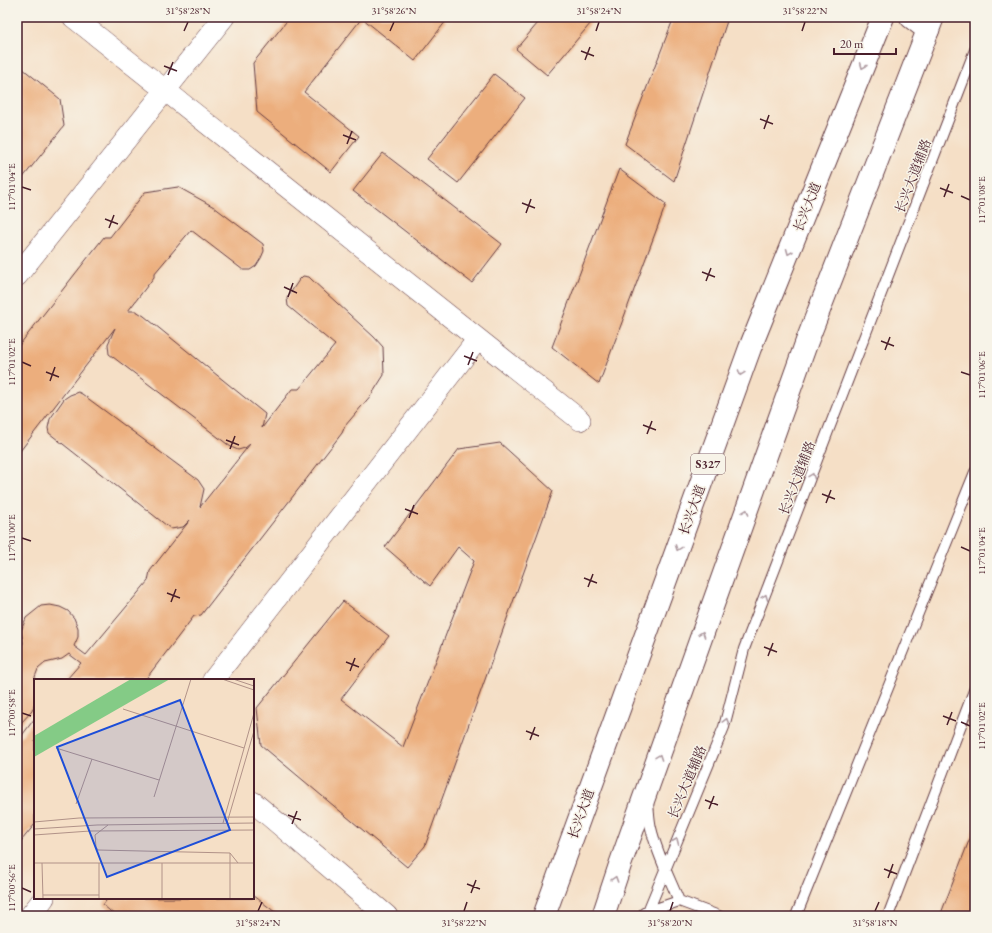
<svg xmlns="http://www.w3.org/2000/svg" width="992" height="933" viewBox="0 0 992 933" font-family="'EB Garamond','Noto Serif SC',serif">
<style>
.building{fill:#ecae7d}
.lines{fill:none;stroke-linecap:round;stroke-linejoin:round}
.service-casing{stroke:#643c42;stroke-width:12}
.minor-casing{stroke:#643c42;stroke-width:22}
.tertiary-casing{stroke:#643c42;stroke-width:24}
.primary-casing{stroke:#643c42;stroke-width:24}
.service{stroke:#fff;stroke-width:10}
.minor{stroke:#fff;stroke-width:21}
.tertiary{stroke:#fff;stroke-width:22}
.primary{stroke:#fff;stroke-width:22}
.oneway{stroke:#ae9aa0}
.ticks{fill:none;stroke:#4a1f2b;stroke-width:1.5}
.labels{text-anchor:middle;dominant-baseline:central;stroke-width:3;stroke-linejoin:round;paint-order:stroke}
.shield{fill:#f7f3e8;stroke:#7e5f64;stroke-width:1}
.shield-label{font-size:12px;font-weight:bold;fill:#4a1f2b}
.street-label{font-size:13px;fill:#4a1f2b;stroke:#f7f3e8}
.inset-road{fill:none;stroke:#b19288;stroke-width:1}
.view{fill:#1d4ed8;fill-opacity:0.15;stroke:#1d4ed8;stroke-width:2}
.inset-edge{fill:none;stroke:#4a1f2b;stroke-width:2}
.neatline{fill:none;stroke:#4a1f2b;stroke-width:1.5}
.ticks-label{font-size:10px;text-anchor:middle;fill:#4a1f2b}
</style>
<rect width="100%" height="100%" fill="#f7f3e8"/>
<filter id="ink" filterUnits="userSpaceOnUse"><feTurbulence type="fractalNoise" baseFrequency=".025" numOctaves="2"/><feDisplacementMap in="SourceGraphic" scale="8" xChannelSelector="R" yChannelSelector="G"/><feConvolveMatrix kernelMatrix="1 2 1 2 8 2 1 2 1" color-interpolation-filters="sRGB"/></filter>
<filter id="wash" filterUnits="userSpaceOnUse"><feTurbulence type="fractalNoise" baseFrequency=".012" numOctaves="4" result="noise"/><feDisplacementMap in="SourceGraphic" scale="16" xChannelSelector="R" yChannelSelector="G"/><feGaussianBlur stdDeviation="0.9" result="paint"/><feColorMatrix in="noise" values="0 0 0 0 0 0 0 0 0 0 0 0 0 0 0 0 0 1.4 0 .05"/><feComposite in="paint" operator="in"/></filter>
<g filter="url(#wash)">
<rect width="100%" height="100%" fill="#f5dfc6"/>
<g id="blocks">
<path class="building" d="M290 17H441L446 21 415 61 362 18 304 92 359 136 331 172 257 112 253 63Z
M543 17H596L547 75 516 49Z
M674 17H726L727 21 674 181 625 144Z
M17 64 60 99 64 126 17 185Z
M494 74 525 98 458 183 427 159Z
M383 153 502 244 472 283 353 191Z
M619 169 666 204 599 384 552 347Z
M178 187 214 207 263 244 264 251 261 258 256 266 250 270H243L191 230 154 274V277L128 311H136L144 316 265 414 262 428 292 389H299L335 345 288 306 287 298 299 280 303 276 309 277 312 280 374 337 383 347 384 375 372 394 345 426 342 433 201 615 194 616 145 680H66L81 663 69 654 62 659 45 663 38 669 35 677V702L32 711 21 723 17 725V654L23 643 21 631 26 618 41 606 50 605 60 607 68 611 74 618 78 628V637L74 646 86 655 148 581 150 571 190 520 183 527 171 529 49 433 48 428 50 419 64 399 70 395 78 392 82 394 198 480 204 489 200 507 250 444 245 448 238 450 231 447 109 354 108 344 115 328 17 455V348L104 237H110L145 192Z
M500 443 553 491 425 846 407 867 261 745 257 708 343 601 389 636 341 699 403 747 474 561 458 547 430 586 385 547 459 449Z
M35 718V824L17 846V742Z
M975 825V916H940Z
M253 895 280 916H116L103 905 108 898H253Z"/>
</g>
</g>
<g filter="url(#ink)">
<use href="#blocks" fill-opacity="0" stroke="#643c42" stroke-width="1"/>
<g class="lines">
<g class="service-casing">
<path id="service" d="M648 803C649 812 649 820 651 828 657 854 669 877 679 901L719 916
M644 913 679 901
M646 916 724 727 744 649 975 50
M796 916 975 472
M888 916 975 688"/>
</g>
<g class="minor-casing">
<path id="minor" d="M73 17 580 420
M17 276 224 17
M213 680 478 339
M253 802 387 916
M30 916 44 898"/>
</g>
<g class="tertiary-casing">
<path id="tertiary" d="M911 17 928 30"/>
</g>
<g class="primary-casing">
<path id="primary" d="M544 916 750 348 883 17
M603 916 620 865 807 341 933 17"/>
</g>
<use href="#service" class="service"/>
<use href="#minor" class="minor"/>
<use href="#tertiary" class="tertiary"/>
<use href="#primary" class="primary"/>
</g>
<defs><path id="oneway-chevron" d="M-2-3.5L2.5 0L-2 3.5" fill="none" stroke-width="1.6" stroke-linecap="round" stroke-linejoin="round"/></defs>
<g class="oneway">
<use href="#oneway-chevron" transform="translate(863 66) rotate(112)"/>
<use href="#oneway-chevron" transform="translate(789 252) rotate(112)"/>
<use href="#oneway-chevron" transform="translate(741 373) rotate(110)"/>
<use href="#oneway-chevron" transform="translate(812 476) rotate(-69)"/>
<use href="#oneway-chevron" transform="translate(746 512) rotate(-70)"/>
<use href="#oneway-chevron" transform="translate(678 548) rotate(110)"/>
<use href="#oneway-chevron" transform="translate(765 597) rotate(-69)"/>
<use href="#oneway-chevron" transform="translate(702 634) rotate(-70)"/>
<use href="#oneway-chevron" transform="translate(726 721) rotate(-75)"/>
<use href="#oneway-chevron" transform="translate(659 757) rotate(-70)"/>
<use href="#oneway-chevron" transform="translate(676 841) rotate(-67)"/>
<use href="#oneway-chevron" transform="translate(615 879) rotate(-72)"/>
</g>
</g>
<path class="ticks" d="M184 31 188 22M390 31 394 22M596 31 599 22M802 31 805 22M581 51 594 56M585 60 590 47M164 66 177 71M168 75 173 62M760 119 773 124M764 129 769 115M343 135 356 140M347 144 352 131M22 187 31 190M940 188 953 193M961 196 970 200M944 197 949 184M522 203 535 208M526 213 531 199M105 219 118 224M109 228 114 215M702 272 715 277M706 281 711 268M284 287 297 293M288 297 293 283M881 341 894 346M885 350 890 337M464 356 477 361M22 362 31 366M468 365 473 352M46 372 59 377M961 372 970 375M50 381 55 367M643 425 656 430M647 434 652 421M226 440 239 445M230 449 235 436M822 494 835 499M826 503 831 490M405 509 418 514M409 518 414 505M22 538 31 541M961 547 970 551M584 578 597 583M588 587 593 574M167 593 180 598M171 602 176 589M764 647 777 652M768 656 773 643M346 662 359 667M350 671 355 658M22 713 31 716M943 716 956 721M961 722 970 726M947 725 952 712M526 731 539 736M530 740 535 727M705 800 718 805M709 809 714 796M288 815 301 820M292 824 297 811M884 869 897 874M888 878 893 864M467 884 480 889M22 888 31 892M471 893 476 880M258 911 262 902M464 911 467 902M670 911 673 902M875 911 879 902"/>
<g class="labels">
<rect class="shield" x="691" y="454" width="34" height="20" rx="3"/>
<g class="shield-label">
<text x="708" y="464">S327</text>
</g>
<g class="street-label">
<text transform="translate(913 176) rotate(-69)">长兴大道辅路</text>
<text transform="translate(807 207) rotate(-68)">长兴大道</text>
<text transform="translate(797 478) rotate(-69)">长兴大道辅路</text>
<text transform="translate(692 510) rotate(-70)">长兴大道</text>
<text transform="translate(687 782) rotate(-67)">长兴大道辅路</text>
<text transform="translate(581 814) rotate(-70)">长兴大道</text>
</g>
</g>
<g transform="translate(34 679)">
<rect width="220" height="220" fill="#f5dfc6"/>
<path d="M97 0H136L0 78V57Z" fill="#84cb86"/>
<path class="inset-road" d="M188 0 220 11M199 0 220 7M89 30 210 69M22 69 125 101M120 118 157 0M42 125 58 80M0 143 45 139 220 138M189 144 220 34M193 144 220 52M74 146 61 156 62 168 64 171 196 174 204 184H220M0 150 63 146 220 144M0 156 56 152 220 151M0 184H204M8 184 9 220M65 184V220M128 184V220M9 216H65M196 220V174"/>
<path class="view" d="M146 21 196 151 73 198 23 68Z"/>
<rect width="220" height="220" class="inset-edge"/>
</g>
<rect width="992" height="933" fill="none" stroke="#f7f3e8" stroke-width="44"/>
<path d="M834 48v6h62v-6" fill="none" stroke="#4a1f2b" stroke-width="2"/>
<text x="840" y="48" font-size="12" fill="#4a1f2b" stroke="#f7f3e8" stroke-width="3" paint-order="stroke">20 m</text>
<rect x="22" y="22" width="948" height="889" class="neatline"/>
<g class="ticks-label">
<text x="188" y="14">31°58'28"N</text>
<text x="394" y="14">31°58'26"N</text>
<text x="599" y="14">31°58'24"N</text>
<text x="805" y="14">31°58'22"N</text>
<text transform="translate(11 187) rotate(-90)" y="4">117°01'04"E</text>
<text transform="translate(981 200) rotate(-90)" y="4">117°01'08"E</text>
<text transform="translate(11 362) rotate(-90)" y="4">117°01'02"E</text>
<text transform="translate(981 375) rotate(-90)" y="4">117°01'06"E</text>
<text transform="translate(11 538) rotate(-90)" y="4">117°01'00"E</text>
<text transform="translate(981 551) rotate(-90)" y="4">117°01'04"E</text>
<text transform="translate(11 713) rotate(-90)" y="4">117°00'58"E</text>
<text transform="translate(981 726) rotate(-90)" y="4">117°01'02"E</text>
<text transform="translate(11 888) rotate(-90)" y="4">117°00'56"E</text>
<text x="258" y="926">31°58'24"N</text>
<text x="464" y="926">31°58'22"N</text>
<text x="670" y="926">31°58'20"N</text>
<text x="875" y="926">31°58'18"N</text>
</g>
</svg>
